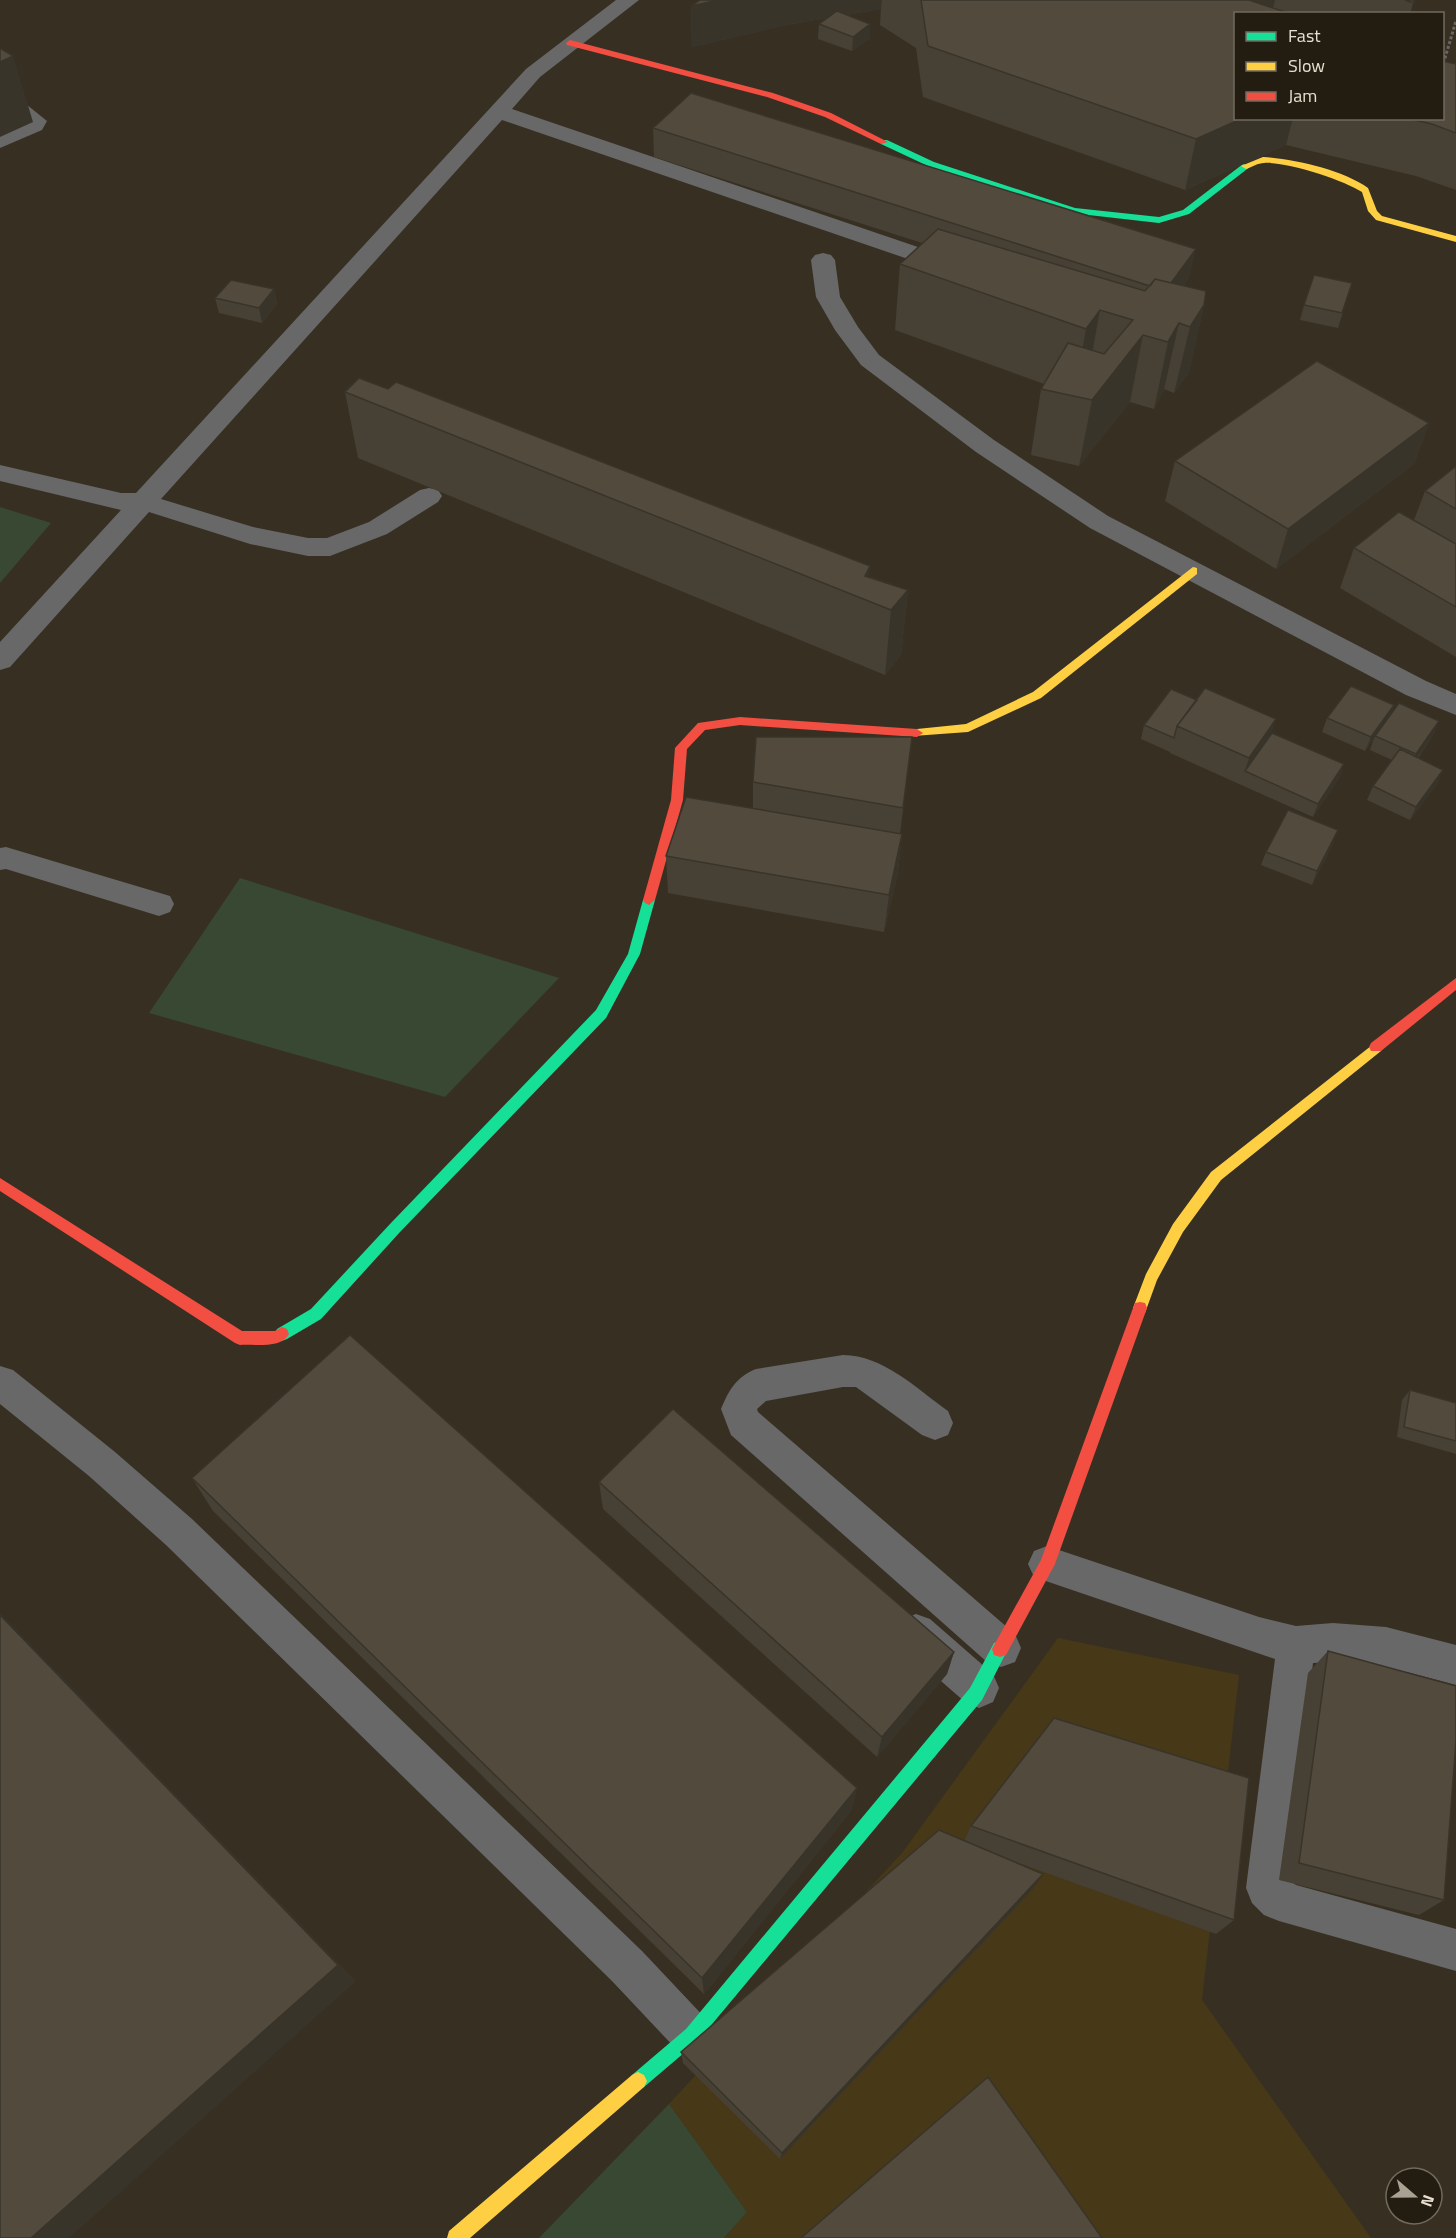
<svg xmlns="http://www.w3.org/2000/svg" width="1456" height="2238" viewBox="0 0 1456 2238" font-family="'Titillium Web',sans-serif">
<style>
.built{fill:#473818}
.green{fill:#394832}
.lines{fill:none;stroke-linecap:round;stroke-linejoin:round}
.path{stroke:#676662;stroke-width:3;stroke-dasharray:3 2;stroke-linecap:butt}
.lane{fill:#686869;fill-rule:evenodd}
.street{fill:#686869;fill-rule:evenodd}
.fast{fill:#16e098;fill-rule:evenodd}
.slow{fill:#ffcf43;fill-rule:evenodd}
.jam{fill:#f24e42;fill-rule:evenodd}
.wall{fill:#474034}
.shaded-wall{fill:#39342a}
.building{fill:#524a3c;stroke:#39342a;stroke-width:1.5}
</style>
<rect width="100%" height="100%" fill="#373022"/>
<path class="built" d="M1058 1638 1239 1675 1202 2000 1371 2238H724L747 2212 669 2104 902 1853Z"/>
<path class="green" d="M0 507 51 523 0 583Z
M240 878 559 978 445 1097 149 1013Z
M669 2104 747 2212 724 2238H539Z"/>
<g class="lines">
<path class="path" d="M1442 68 1456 21"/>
<path class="lane" d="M0 87 6 88 47 121 42 130 0 148V135L28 122 0 101Z"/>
<path class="street" d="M616 0H639L540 77 512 109 962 262 966 267 962 272 954 274 946 272 502 120 161 499 253 527 308 538H327L369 522 420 490 429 488 438 490 442 496 438 502 387 534 330 556H308L250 544 149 512 10 667 0 670V642L121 510 0 481V465L121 493H136L526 69Z
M823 253 831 255 835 260 840 297 858 327 879 355 994 440 1108 516 1426 681 1456 694V715L1406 695 1090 528 976 452 861 365 835 330 816 297 811 260 815 255Z
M6 847 170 896 174 904 170 912 159 916 6 869 0 870V848Z
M843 1355C883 1355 917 1389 948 1411L953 1423 948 1435 935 1440 922 1435 856 1387H843L766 1401 757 1409 758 1412 1015 1634 1021 1648 1015 1662 1001 1667 987 1662 731 1435 721 1409C729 1390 736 1377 756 1369Z
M0 1366 13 1370 115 1452 192 1519 642 1951 707 2020 714 2035 707 2050 692 2057 677 2050 612 1981 166 1545 89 1476 0 1404Z
M1047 1546 1259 1617 1296 1626 1333 1623 1386 1627 1456 1645V1685C1408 1672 1363 1659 1313 1663L1289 1880 1296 1885 1456 1929V1971L1279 1921 1264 1915 1252 1903 1246 1888 1275 1659 1034 1577 1028 1564 1034 1551Z
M916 1614 930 1619 993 1674 999 1688 993 1702 979 1708 965 1702 902 1647 897 1633 902 1619Z"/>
<path class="fast" d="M881 140H887L934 162 1075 208 1159 217 1183 210 1243 164 1251 166 1189 214 1159 223 1071 213 928 166 881 144Z
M649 895 655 900 640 954 606 1018 400 1232 321 1319 287 1339 282 1341 277 1339 275 1334 277 1329 311 1309 390 1224 596 1010 628 954 643 900Z
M1000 1641 1006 1643 1008 1649 982 1700 698 2041 644 2087 638 2090 632 2087 629 2081 632 2075 686 2029 970 1688 994 1643Z"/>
<path class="slow" d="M1263 157C1294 159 1343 170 1368 188L1377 211 1382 216 1456 236V242L1376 220 1368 211 1362 192C1344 180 1285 161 1264 163 1258 163 1252 167 1246 169L1241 166Z
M1193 567 1197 568V574L1041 698 968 732 913 736 911 733 913 730 917 729 966 724 1033 692Z
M1376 1042 1381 1043 1383 1047 1381 1051 1221 1180 1183 1232 1157 1280 1145 1313 1140 1314 1135 1313 1133 1308 1146 1274 1173 1224 1211 1172Z
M638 2072 644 2075 647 2081 644 2087 470 2238H447L449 2231 632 2075Z"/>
<path class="jam" d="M570 40 773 93 831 113 888 142 881 144 825 117 767 97 567 45 566 43Z
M740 717 917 729 923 733 917 737 740 725 705 730 687 749 683 800 655 900 649 905 645 903 643 900 671 800 675 748 698 723Z
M1456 978V990L1381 1051H1371L1369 1047 1371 1043Z
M0 1178 242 1331H275L282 1327 287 1329 289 1334C282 1349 254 1344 240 1345L235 1343 0 1191Z
M1140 1302 1145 1303 1147 1308 1055 1564 1006 1655 1000 1657 994 1655 992 1649 1041 1560 1133 1308 1135 1303Z"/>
</g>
<path class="wall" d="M700 0H1414L1410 14H1236V118H1443L1456 64V190L1416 176 1286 145 1185 190 923 97 916 48 880 25 881 9 846 15 870 24V38L852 51 818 39 819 24 827 18 786 25 692 47 691 6Z
M653 128 1189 278 1184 285 1204 305 1189 372 1174 393 1164 389 1154 409 1130 402 1079 466 1031 455 1041 389 1044 384 895 330 900 264 922 243 654 157Z
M1352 283 1338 328 1300 320 1304 305Z
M274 289 277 304 262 323 219 313 215 298Z
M345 392 908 590 901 655 885 675 358 458Z
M1429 423 1414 464 1276 569 1165 501 1175 461Z
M1456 466V657L1340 588 1354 548 1414 520 1425 491Z
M1394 705 1389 716 1439 721 1433 735 1418 758 1437 784 1410 820 1367 800 1373 786 1392 760 1370 750 1374 738 1365 751 1322 732 1327 718Z
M1144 725 1272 733 1344 764 1339 778 1313 817 1170 753V752L1141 739Z
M912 737 900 834H902L898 872 884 932 668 893 666 856 753 809V782Z
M1333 844 1312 885 1261 865 1266 852Z
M1410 1390 1456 1403V1454L1397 1437 1402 1400Z
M192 1478 857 1788 851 1811 704 1994 213 1511Z
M599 1482 954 1652 947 1674 877 1757 603 1509Z
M1328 1651 1444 1900 1419 1915 1279 1880 1308 1673Z
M971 1826 1234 1920 1216 1934 1016 1862 1032 1890 780 2159 683 2063 681 2052 964 1841Z"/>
<path class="shaded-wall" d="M719 0H882L881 9 786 25 692 47 691 6Z
M1190 0H1275L1272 13Z
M870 24V38L852 51 853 37Z
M13 56 33 122 0 137V62Z
M1243 118H1293L1286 145 1185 190 1196 139Z
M1196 249 1189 278 1159 320 1165 291Z
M274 289 277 304 262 323 259 308Z
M1204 305 1189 372 1174 393 1190 327Z
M1100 310 1088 376 1074 395 1086 329Z
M1179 323 1164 389 1154 409 1168 342Z
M1143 335 1130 402 1079 466 1092 400Z
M1429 423 1414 464 1276 569 1288 529Z
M870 566 867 601 865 576Z
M908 590 901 655 885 675 891 610Z
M1394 705 1388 719 1365 751 1371 737Z
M1276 719 1267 747 1245 771 1249 758Z
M1439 721 1433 735 1410 768 1416 754Z
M1344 764 1339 778 1313 817 1318 804Z
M1443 770 1437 784 1410 820 1416 807Z
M1338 830 1333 844 1312 885 1317 871Z
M902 834 898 872 884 932 889 895Z
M0 1613 356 1981 69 2238H31Z
M954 1652 947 1674 877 1757 882 1737Z
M857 1788 851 1811 704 1994 702 1978Z
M1043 1874 1032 1890 780 2159 782 2153Z"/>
<path class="building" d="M700 0H719L691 6Z
M921 0H1249L1291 14H1236V118H1243L1196 139 928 46Z
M1405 0H1414V3Z
M837 11 870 24 853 37 819 24Z
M0 48 13 56 0 62Z
M1443 61 1456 64V133L1432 124 1406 118H1443Z
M691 93 1196 249 1171 283 1155 279 1150 286 653 128Z
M938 229 1145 291 1155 279 1206 291 1204 305 1190 327 1179 323 1168 342 1143 335 1092 400 1041 389 1068 343 1104 354 1133 320 1100 310 1086 329 900 264Z
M1314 275 1352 283 1342 313 1304 305Z
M231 280 274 289 259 308 215 298Z
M1317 361 1429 423 1288 529 1175 461Z
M359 378 388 389 396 382 870 566 865 576 908 590 891 610 345 392Z
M1456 466V509L1425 491Z
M1399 512 1456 544V607L1354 548Z
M1351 686 1394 705 1371 737 1327 718Z
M1205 688 1276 719 1249 758 1177 726Z
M1171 689 1197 700 1177 726 1174 738 1144 725Z
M1399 703 1439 721 1416 754 1375 736Z
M1272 733 1344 764 1318 804 1245 771Z
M756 737H912L903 808 753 782Z
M1400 749 1443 770 1416 807 1373 786Z
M686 797 902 834 889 895 666 856Z
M1288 810 1338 830 1317 871 1266 852Z
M350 1335 857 1788 702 1978 192 1478Z
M1410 1390 1456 1403V1441L1404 1427Z
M673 1409 954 1652 882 1737 599 1482Z
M0 1615 338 1965 31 2238H0Z
M1328 1651 1456 1686V1741L1444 1900 1299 1863Z
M1054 1718 1249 1778 1234 1920 971 1826Z
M939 1830 1043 1874 782 2153 681 2052Z
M988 2077 1102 2238H801Z"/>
<rect x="1234" y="12" width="210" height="108" fill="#221c11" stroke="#716a5d" stroke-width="1.5"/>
<rect x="1246" y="32" width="30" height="9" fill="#16e098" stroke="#716a5d" stroke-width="1.5"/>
<text x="1288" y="42" font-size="18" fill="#e7dfd0">Fast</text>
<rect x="1246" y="62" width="30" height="9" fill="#ffcf43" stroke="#716a5d" stroke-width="1.5"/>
<text x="1288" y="72" font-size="18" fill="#e7dfd0">Slow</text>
<rect x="1246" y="92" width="30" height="9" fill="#f24e42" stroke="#716a5d" stroke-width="1.5"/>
<text x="1288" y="102" font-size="18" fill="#e7dfd0">Jam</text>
<g transform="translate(1414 2196) rotate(110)"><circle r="28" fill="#221c11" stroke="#716a5d" stroke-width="1.5"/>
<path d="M0-4.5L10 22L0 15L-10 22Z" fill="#a9a293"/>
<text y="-9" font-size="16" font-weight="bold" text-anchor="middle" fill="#e7dfd0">N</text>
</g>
</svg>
